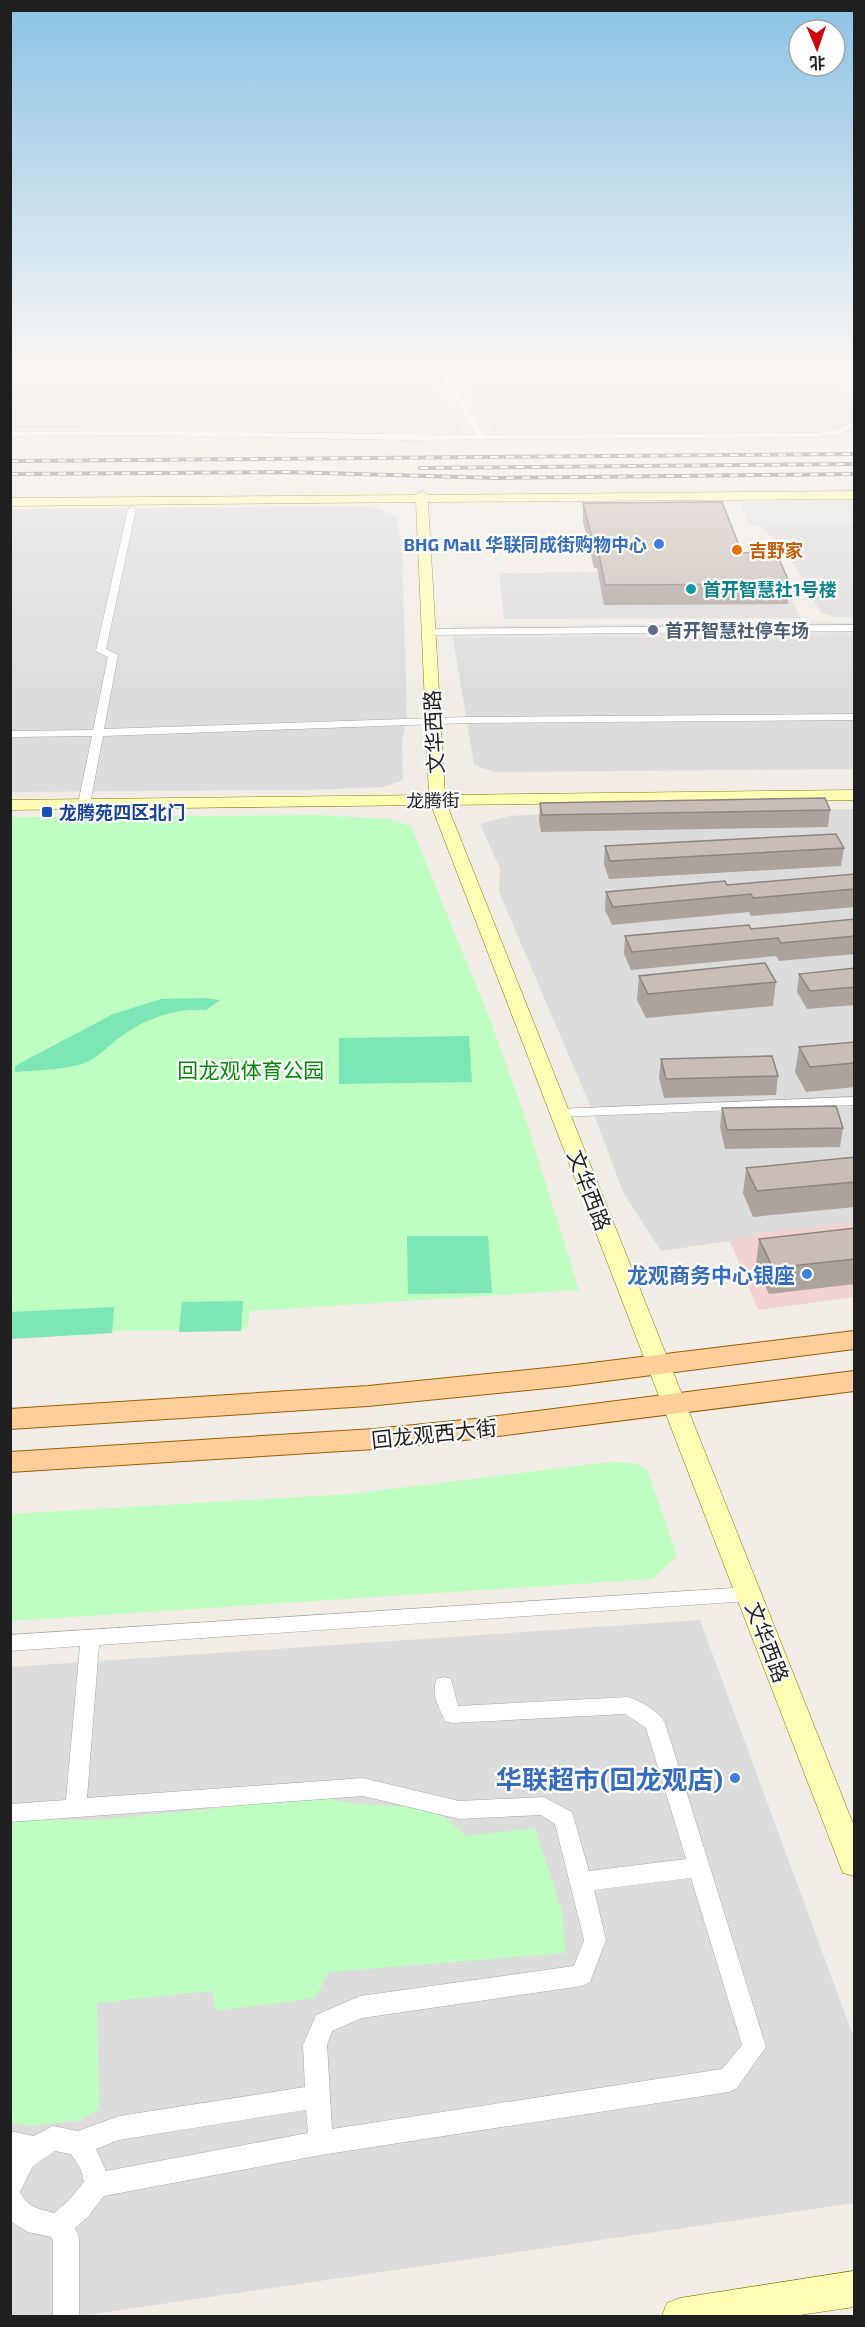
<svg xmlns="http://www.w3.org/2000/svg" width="865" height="2327" viewBox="0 0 865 2327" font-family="'Exo 2','Noto Sans SC',sans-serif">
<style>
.residential{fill:#dddcdc}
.commercial{fill:#f3d2d3}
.park{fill:#befec0}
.pitch{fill:#7ce6b7}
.parking{fill:#e3e3e3}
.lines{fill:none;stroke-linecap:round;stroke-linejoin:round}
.street-casing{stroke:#a6a6a6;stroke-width:1}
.secondary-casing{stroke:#767c00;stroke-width:1}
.primary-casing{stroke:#9a5f00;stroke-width:2}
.street{fill:#fff;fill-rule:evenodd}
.secondary{fill:#fffeb5;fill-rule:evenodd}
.primary{fill:#ffce9b;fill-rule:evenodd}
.rail-casing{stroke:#6d6d6d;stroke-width:4}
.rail{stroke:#fff;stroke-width:2;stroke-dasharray:8;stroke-linecap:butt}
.wall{fill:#ada39d}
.building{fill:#c9beb7;stroke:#8d8580;stroke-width:1.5}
.shop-dot{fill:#3f7fe0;stroke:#fff;stroke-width:2}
.food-dot{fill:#e8710a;stroke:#fff;stroke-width:2}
.culture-dot{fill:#0f9aa8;stroke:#fff;stroke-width:2}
.service-dot{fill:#5c6f8a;stroke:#fff;stroke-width:2}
.transit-dot{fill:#1a4fb4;stroke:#fff;stroke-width:2}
.labels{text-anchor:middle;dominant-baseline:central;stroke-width:4.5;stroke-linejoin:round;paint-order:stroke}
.far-shop-label{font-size:18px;font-weight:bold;fill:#366cbe;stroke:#fff;text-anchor:end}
.far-food-label{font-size:18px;font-weight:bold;fill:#c56008;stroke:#fff;text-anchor:start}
.far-culture-label{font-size:18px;font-weight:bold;fill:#0d838f;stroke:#fff;text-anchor:start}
.far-service-label{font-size:18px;font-weight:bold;fill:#4e5e75;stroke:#fff;text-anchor:start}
.far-street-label{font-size:18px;fill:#1f1f1f;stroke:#fff}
.far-transit-label{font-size:18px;font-weight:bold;fill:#164399;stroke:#fff;text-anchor:start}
.street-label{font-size:21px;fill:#1f1f1f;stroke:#fff}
.park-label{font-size:21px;fill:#038806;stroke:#fff}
.shop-label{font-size:21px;font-weight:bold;fill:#366cbe;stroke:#fff;text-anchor:end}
.near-shop-label{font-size:26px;font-weight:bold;fill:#366cbe;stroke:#fff;text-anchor:end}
</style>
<rect width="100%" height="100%" fill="#f1ece5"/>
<path class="residential" d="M827 371 838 373 854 401V432L496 433 456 373Z
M430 373 462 432 321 433 149 428 11 429V375Z
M281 507H374L397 516 402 550 407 715 402 742 403 780 384 787 305 790 11 792 10 509Z
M854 525V617H836L821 613 797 569 783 549 760 526Z
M778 570 800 618 504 619 499 573Z
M854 635V769L494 772 474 765 453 638Z
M854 809V1222L761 1233 730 1241 661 1251 624 1194 592 1110 499 892 500 869 480 824 509 816 613 810Z
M700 1620 854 2038V2203L80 2316H11V1667Z"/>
<path class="commercial" d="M854 1222V1297L758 1310 730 1241 761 1233Z"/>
<path class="park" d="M319 815 390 819 411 826 491 1022 526 1120 579 1290 250 1311 247 1329 98 1331 11 1336V817Z
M609 1462 633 1463 647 1469 677 1556 653 1579 11 1621V1514L351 1494Z
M323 1798 355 1804 411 1807 445 1817 466 1836 535 1828 562 1912 565 1953 329 1972 315 1998 216 2011 212 1991 97 2003 99 2109 78 2121 31 2126 11 2123 10 1821 98 1820Z"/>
<path class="pitch" d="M204 998 220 1000 206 1010C176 1008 147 1018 123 1035 111 1043 101 1055 89 1061 71 1070 36 1070 15 1072V1066L113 1014 161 999Z
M469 1036 472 1082 339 1084V1038Z
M407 1236H488L492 1293 408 1294Z
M243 1301 241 1331 179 1332 182 1302Z
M114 1307 112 1333 11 1339V1312Z"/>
<path class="parking" d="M854 501V525L754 526 749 524 740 502Z
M854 622V635L453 638 452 626Z"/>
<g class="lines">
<g class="street-casing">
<path id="street" d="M438 368H444L484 435 817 433 831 431 854 422V427L836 435 817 437 403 440 145 435 10 436V432L145 431 476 435Z
M132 506 136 509 106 649 118 655 104 729 466 717 854 714V720L466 723 103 736 90 804 88 806H80L78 804 92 736 10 737V731L93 730 108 657 96 651 128 509Z
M854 625V631L428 635 423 632 428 629Z
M854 1097V1105L559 1117 552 1113 559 1109Z
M749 1587 756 1589 759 1594 756 1599 749 1601 99 1645 87 1798 363 1778 459 1801 544 1797 572 1812 589 1871 686 1859 646 1728 625 1714 452 1723 445 1721C439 1708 430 1693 437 1679L444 1677 451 1679 458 1706 628 1697C640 1701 659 1711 665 1723L766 2047 737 2088 729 2092 321 2155 104 2196 87 2218 75 2228 79 2237V2316H53V2241L51 2237 28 2232 10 2221V2131L34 2136 53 2126 78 2131 119 2116 305 2087 303 2045 316 2015 360 1996 574 1966 584 1940 555 1824 541 1815 459 1819 363 1796 10 1822V1804L66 1800 80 1646 10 1651V1635ZM691 1878 742 2045 722 2069 332 2129 327 2045 332 2031 362 2018 582 1986 590 1982 606 1940 594 1890ZM306 2110 308 2133 106 2171 96 2149 119 2140ZM55 2151 71 2154 81 2170 84 2182 69 2200 54 2213C40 2209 26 2207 20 2192L33 2166Z"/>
</g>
<g class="secondary-casing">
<path id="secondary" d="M204 368H666L661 371 10 375V369Z
M854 368V382L850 381 847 375 850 369Z
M422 491 428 495 854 491V499L428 502 445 795 854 790V800L447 805 854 1826V1876L843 1873 839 1863 431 805 10 810V800L429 795 416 502 10 506V498L416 495Z
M854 2271V2307L793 2316H662L667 2303 680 2298Z"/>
</g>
<g class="primary-casing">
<path id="primary" d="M854 1331V1349L567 1386 368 1406 10 1429V1409L368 1386 567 1366Z
M854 1371V1391L474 1439 374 1449 10 1472V1452L374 1429 474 1419Z"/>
</g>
<use href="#street" class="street"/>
<use href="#secondary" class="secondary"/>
<use href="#primary" class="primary"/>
<g class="rail-casing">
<path id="rail" d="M10 461 854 454
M420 468 854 464
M10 474 288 472 495 478 854 474"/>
</g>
<use href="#rail" class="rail"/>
</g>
<path class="wall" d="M583 503 742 553 790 584 788 604 604 605 597 568H594L583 522Z
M540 803 830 810 828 827 541 832 539 820Z
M702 842 844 848 841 866 609 879 604 864 605 846Z
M855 874V907L751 916 749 912 612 925 605 910 606 892 727 885Z
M855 919V954L779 961 776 956 631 970 624 954 625 936 751 929Z
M855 968V1005L807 1009 797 992 799 974Z
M639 976 776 982 773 1006 646 1018 637 1000Z
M855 1042V1087L806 1092 795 1072 799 1047Z
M661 1059 778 1076 776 1095 664 1098 659 1078Z
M722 1108 843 1128 840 1147 725 1149 720 1127Z
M855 1157V1207L753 1217 743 1193 746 1168Z
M855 1228V1284L769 1294 756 1265 759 1239Z"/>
<path class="building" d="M722 502 742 553 776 552 790 584 605 585 598 549H595L583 503Z
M825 798 830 810 542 815 540 803Z
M836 834 844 848 610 861 605 846Z
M855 874V889L753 898 751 894 613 907 606 892 725 881 727 885Z
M855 919V936L781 943 778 938 632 952 625 936 749 925 751 929Z
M765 963 776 982 648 994 639 976Z
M855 968V987L810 991 799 974Z
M855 1042V1063L810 1067 799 1047Z
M772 1056 778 1076 666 1079 661 1059Z
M836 1106 843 1128 727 1130 722 1108Z
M855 1157V1182L757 1191 746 1168Z
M855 1228V1259L773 1268 759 1239Z"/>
<linearGradient id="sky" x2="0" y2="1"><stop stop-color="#8bc2e6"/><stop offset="0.53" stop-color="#f9f6f3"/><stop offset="1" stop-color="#f9f6f3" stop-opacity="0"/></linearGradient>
<rect width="865" height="693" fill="url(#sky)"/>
<g class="shop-dot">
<circle cx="659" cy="544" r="6"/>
<circle cx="807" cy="1274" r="6"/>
<circle cx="735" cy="1778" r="6"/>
</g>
<circle class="food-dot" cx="737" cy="550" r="6"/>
<circle class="culture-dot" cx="691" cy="589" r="6"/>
<circle class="service-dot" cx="653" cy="630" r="6"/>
<rect class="transit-dot" x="41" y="806" width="12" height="12" rx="3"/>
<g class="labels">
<g class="far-shop-label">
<text x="647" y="544">BHG Mall 华联同成街购物中心</text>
</g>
<g class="far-food-label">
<text x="749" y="550">吉野家</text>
</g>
<g class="far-culture-label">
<text x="703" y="589">首开智慧社1号楼</text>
</g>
<g class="far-service-label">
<text x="665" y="630">首开智慧社停车场</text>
</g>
<g class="far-street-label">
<text transform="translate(433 800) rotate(-1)">龙腾街</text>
</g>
<g class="far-transit-label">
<text x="59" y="812">龙腾苑四区北门</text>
</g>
<g class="street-label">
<text transform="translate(433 732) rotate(-93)">文华西路</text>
<text transform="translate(590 1190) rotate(69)">文华西路</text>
<text transform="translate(434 1433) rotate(-6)">回龙观西大街</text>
<text transform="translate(768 1642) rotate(69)">文华西路</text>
</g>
<g class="park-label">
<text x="251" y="1069">回龙观体育公园</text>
</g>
<g class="shop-label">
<text x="795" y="1274">龙观商务中心银座</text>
</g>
<g class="near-shop-label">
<text x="723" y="1778">华联超市(回龙观店)</text>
</g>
</g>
<rect width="865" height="2327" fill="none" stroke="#1f1f1f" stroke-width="24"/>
<g transform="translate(817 48) rotate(178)"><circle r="28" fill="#ffffff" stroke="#a5a5a5" stroke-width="1.5"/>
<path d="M0-4.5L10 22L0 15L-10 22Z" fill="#ce000b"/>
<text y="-9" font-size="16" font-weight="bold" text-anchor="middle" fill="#1f1f1f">北</text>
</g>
</svg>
